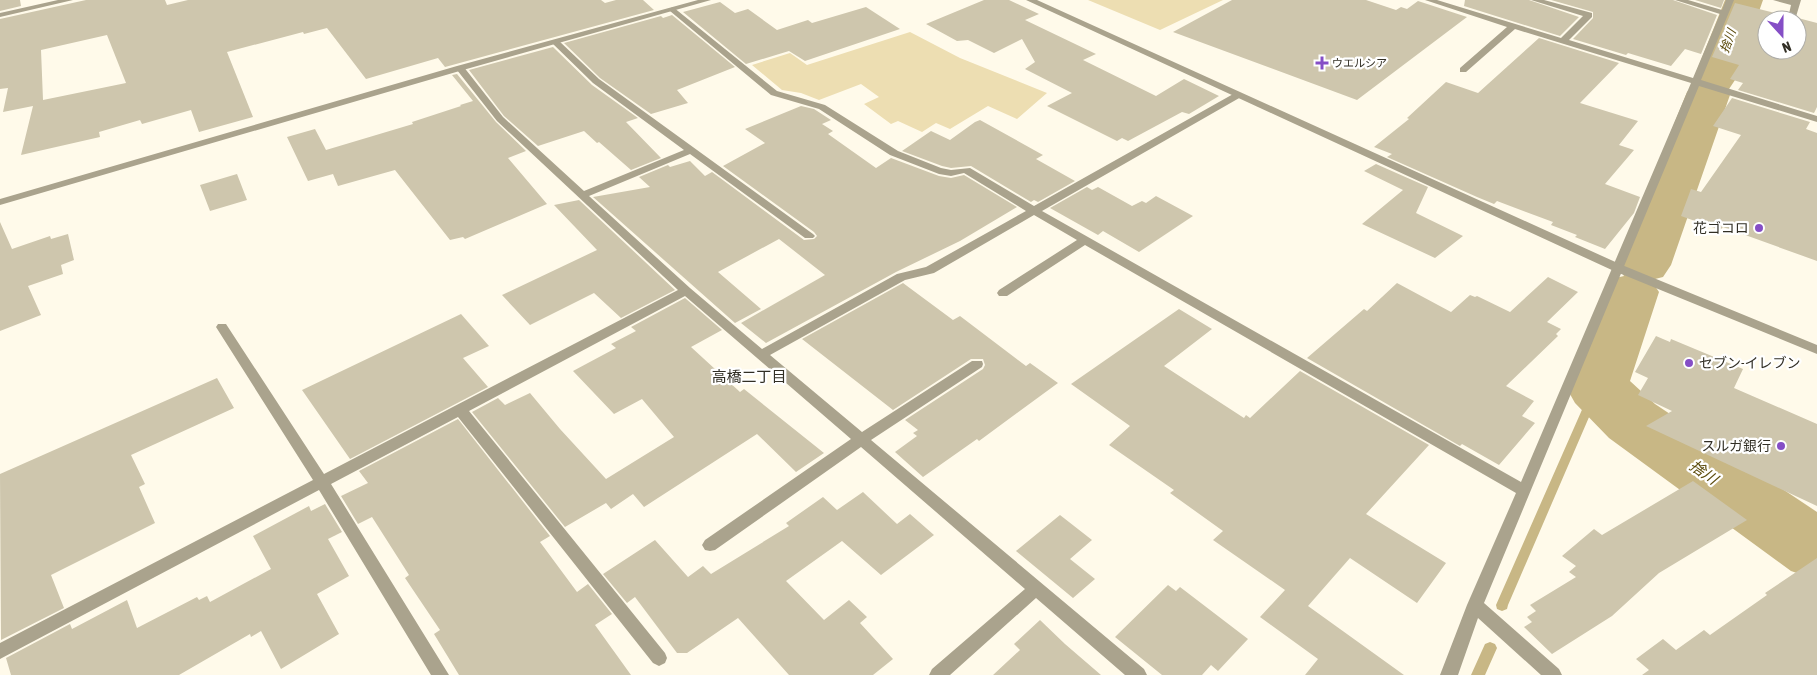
<svg xmlns="http://www.w3.org/2000/svg" width="1817" height="675" viewBox="0 0 1817 675" font-family="'Asap Condensed','Noto Sans JP',sans-serif">
<style>
.green{fill:#eddeb2}
.lines{fill:none;stroke-linecap:round;stroke-linejoin:round}
.stream{fill:#c8b785;fill-rule:evenodd}
.river{fill:#c8b785;fill-rule:evenodd}
.building{fill:#cec6ad;fill-rule:evenodd}
.minor{fill:#aaa38d;fill-rule:evenodd}
.tertiary{fill:#aaa38d;fill-rule:evenodd}
.poi-dot{fill:#854ec6;stroke:#fff;stroke-width:2}
.labels{text-anchor:middle;dominant-baseline:central;stroke-width:4.5;stroke-linejoin:round;paint-order:stroke}
.far-poi-label{font-size:11px;fill:#322f25;stroke:#fff;text-anchor:start}
.far-water-label{font-size:12px;font-style:italic;fill:#5e4d0f;stroke:#fff}
.poi-label{font-size:14px;fill:#322f25;stroke:#fff;text-anchor:end}
.neighbourhood-label{font-size:15px;fill:#322f25;stroke:#fff}
.water-label{font-size:15px;font-style:italic;fill:#5e4d0f;stroke:#fff}
</style>
<rect width="100%" height="100%" fill="#fffaea"/>
<path class="green" d="M1088 0H1223L1160 30Z
M910 32 960 58 1047 93 1017 119 988 106 950 129 936 123 922 132 898 121 891 124 864 104 879 97 861 84 819 100 801 93 782 90 752 65 790 53 807 65Z"/>
<g class="lines">
<path class="stream" d="M1597 383 1601 384 1602 387 1508 605 1507 609 1502 611 1497 609 1496 605 1592 387 1593 384Z
M1490 642 1495 644 1497 648 1485 675H1471L1485 644Z"/>
<path class="river" d="M1725 0H1763L1735 80 1729 89 1731 92 1671 265 1663 277 1651 280 1659 292 1630 381 1655 404 1817 512V580L1791 571 1609 438 1575 403 1566 387 1603 292 1611 279 1624 276 1617 265 1687 92 1695 83 1693 80Z"/>
</g>
<path class="building" d="M0 0H20L21 6 0 11Z
M86 0H165L167 5 188 0H601L605 3 616 0H643L654 10 445 67 438 58 366 79 327 28 304 34 303 32 227 52 253 117 199 132 191 110 142 124 140 120 99 132 100 137 21 155 33 106 3 112 8 88 0 89V19ZM107 35 126 83 43 100 41 50Z
M984 0H1009L1039 14 1025 20 1096 54 1083 60 1156 96 1184 79 1219 96 1189 114 1182 112 1128 141 1122 138 1117 141 1047 106 1072 93 1025 69 1035 62 1022 39 994 53 968 40 957 41 926 24Z
M1232 0H1366L1396 10 1401 7 1407 9 1418 1 1467 17 1357 100 1173 32Z
M1465 0H1529L1579 17 1560 36 1464 6Z
M1551 0H1673L1717 15 1701 54 1685 49 1671 66 1628 53 1626 55 1573 39 1593 18V12Z
M1695 0H1724L1721 8Z
M720 2 735 13 748 9 777 30 808 20 812 23 866 7 900 29 805 61 789 51 746 64 683 12Z
M1735 3 1787 16 1788 20H1767V50H1797L1798 18 1817 23V107L1814 113 1738 90 1743 83 1730 79 1739 65 1712 57Z
M672 15 735 67 677 90 688 103 651 114 600 78 564 43 661 16 663 18Z
M1539 38 1619 63 1580 103 1638 121 1619 145 1634 150 1605 184 1640 197 1634 213 1605 249 1575 237 1577 235 1551 225 1553 222 1497 201 1494 204 1477 197 1387 157 1392 154 1374 147 1409 119 1407 118 1446 82 1478 93Z
M553 47 592 85 638 118 626 122 661 158 631 170 599 142 597 143 584 131 538 146 504 116 469 70Z
M457 74 496 122 526 151 508 158 547 204 465 239 463 237 450 240 395 170 338 186 333 174 308 181 287 137 315 129 326 150 413 124 412 122 461 106 460 105 473 101 452 75Z
M1732 98 1810 122 1806 129 1817 133V261L1723 227 1720 230 1681 216 1691 189 1701 192 1741 135 1713 126Z
M801 106 814 109 831 120 822 124 833 131 828 134 876 168 891 158 939 176 951 178 964 175 1017 207 960 241 896 272 766 343 741 323 825 275 779 239 718 272 761 309 735 323 593 197 650 187 639 177 668 165 670 167 690 161 705 176 712 172 804 240 814 239 817 236 814 232 723 166 765 143 745 129Z
M980 120 1043 155 1036 159 1075 181 1038 202 1034 200 1031 202 971 166 951 168 942 166 902 151 931 131 950 140 975 122Z
M1376 164 1428 187 1416 213 1463 236 1435 258 1362 224 1403 190 1364 171Z
M237 174 247 200 210 211 200 185Z
M1087 187 1092 190 1098 187 1132 206 1142 201 1146 203 1156 196 1193 216 1139 252 1103 231 1098 235 1050 208Z
M579 200 675 290 621 318 594 293 530 325 502 295 597 250 554 205Z
M0 222 12 249 50 236 51 239 68 234 74 260 61 265 63 274 28 286 41 315 0 331Z
M1548 277 1578 292 1547 322 1561 329 1556 334 1558 336 1506 386 1534 401 1522 416 1535 423 1499 465 1462 444 1460 446 1307 358 1364 309 1367 311 1397 283 1451 312 1470 295 1475 297 1477 296 1510 312Z
M903 283 953 320 960 316 1026 366 1030 363 1058 383 979 441 977 439 923 477 895 452 917 436 913 433 918 430 905 420 983 369 985 365 983 359H971L893 410 802 339Z
M685 298 722 330 691 347 740 392 744 389 824 453 796 472 757 434 644 507 633 494 611 509 606 503 565 527 472 412 498 398 505 405 530 393 560 429 606 479 674 437 642 399 614 414 573 371 616 348 611 344 636 331 631 327Z
M1179 309 1212 329 1164 366 1244 418 1246 415 1250 418 1300 371 1429 445 1366 514 1446 563 1417 603 1350 558 1308 606 1404 675H1305L1318 659 1260 617 1285 590 1213 540 1223 531 1170 493 1174 490 1109 445 1130 426 1071 384Z
M461 314 489 346 463 358 488 387 350 459 302 390Z
M1656 336 1670 342 1671 339 1743 369 1734 388 1817 424V506L1646 426 1672 411 1638 395 1648 378 1635 372Z
M217 378 234 408 131 455 145 484 139 487 155 523 51 575 64 608 1 640 0 474Z
M458 419 550 536 540 542 577 592 588 584 612 614 595 625 631 675H459L434 634 440 630 405 578 409 575 372 517 358 524 341 496 368 483 359 471Z
M1693 481 1747 520 1659 573 1612 616 1552 654 1524 627 1532 622 1527 617 1536 611 1530 605 1576 577 1569 572 1576 566 1562 556 1594 529 1602 535Z
M863 492 897 524 910 514 934 535 881 575 842 541 786 581 824 620 849 600 867 617 860 623 893 659 873 675H789L738 618 687 653H677L635 597 627 603 603 574 655 540 688 577 703 566 711 574 789 526 786 523 823 497 837 510Z
M325 504 342 532 328 539 349 576 317 594 339 634 281 669 261 631 251 637 250 634 179 675H11L6 658 70 624 72 629 127 600 137 628 197 597 199 600 207 596 210 602 271 569 253 536 309 506 311 511Z
M1060 515 1092 540 1070 559 1095 579 1073 598 1016 551Z
M1817 558V675H1642L1649 670 1636 659 1663 639 1676 650 1704 630 1710 635 1767 595 1765 593Z
M1168 585 1176 591 1180 587 1248 639 1218 671 1211 665 1202 675H1162L1115 637Z
M1040 620 1065 644 1101 675H993L1020 650 1014 644Z"/>
<g class="lines">
<path class="minor" d="M58 0H73L0 17V13Z
M1425 0H1437L1561 38 1583 16 1531 0H1544L1592 13V17L1569 40 1693 78 1720 14 1675 0H1688L1722 10 1726 0H1734L1701 80 1817 116V122L1699 86 1484 603 1559 669 1562 675H1541L1478 618 1458 675H1440L1467 605 1516 493 1085 245 1007 296H999L997 293 999 290 1077 240 1034 215 934 273 905 280 770 355 862 432 972 361H982L983 364 982 367 871 440 1144 669 1147 675H1125L1036 598 950 675H929L932 669 1025 589 861 447 715 550 710 551 705 550 702 545 705 540 851 439 685 296 469 411 665 653 667 658 665 663 659 666 653 663 458 417 331 484 449 675H431L319 490 0 659V643L313 480 216 327 218 324H226L324 474 678 290 497 121 457 70V66H463L503 117 584 191 684 150 593 83 551 42 558 40 599 79 813 234 815 236 813 238H805L690 154 589 196 690 288 762 349 897 274 926 267 1026 211 964 173 951 176 939 174 890 155 819 109 771 95 670 11 669 9 673 7 777 91 825 105 898 151 941 168 951 170 970 168 1034 206 1235 93H1241V97L1042 211 1521 482 1691 83 1515 29 1466 72H1460V68L1507 27Z
M1773 0H1801L1795 20 1788 18 1791 5Z"/>
<path class="tertiary" d="M698 0H711L463 70 0 205V199L457 66Z
M1026 0H1037L1622 265 1817 345V354L1614 271Z"/>
</g>
<g class="poi-dot">
<path d="M1319.5 55.5h5v5h5v5h-5v5h-5v-5h-5v-5h5z"/>
<circle cx="1759" cy="228" r="5"/>
<circle cx="1689" cy="363" r="5"/>
<circle cx="1781" cy="446" r="5"/>
</g>
<g class="labels">
<g class="far-poi-label">
<text x="1332" y="63">ウエルシア</text>
</g>
<g class="far-water-label">
<text transform="translate(1728 41) rotate(-70)">捨川</text>
</g>
<g class="poi-label">
<text x="1749" y="228">花ゴコロ</text>
<text x="1699" y="363" text-anchor="start">セブン-イレブン</text>
<text x="1771" y="446">スルガ銀行</text>
</g>
<g class="neighbourhood-label">
<text x="749" y="376">高橋二丁目</text>
</g>
<g class="water-label">
<text transform="translate(1704 472) rotate(35)">捨川</text>
</g>
</g>
<g transform="translate(1782 35) rotate(159)"><circle r="24" fill="#ffffff" stroke="#adaca8"/>
<path d="M0-4L9 19L0 12L-9 19Z" fill="#854ec6"/>
<text y="-8" font-size="14" font-weight="bold" text-anchor="middle" fill="#322f25">N</text>
</g>
</svg>
